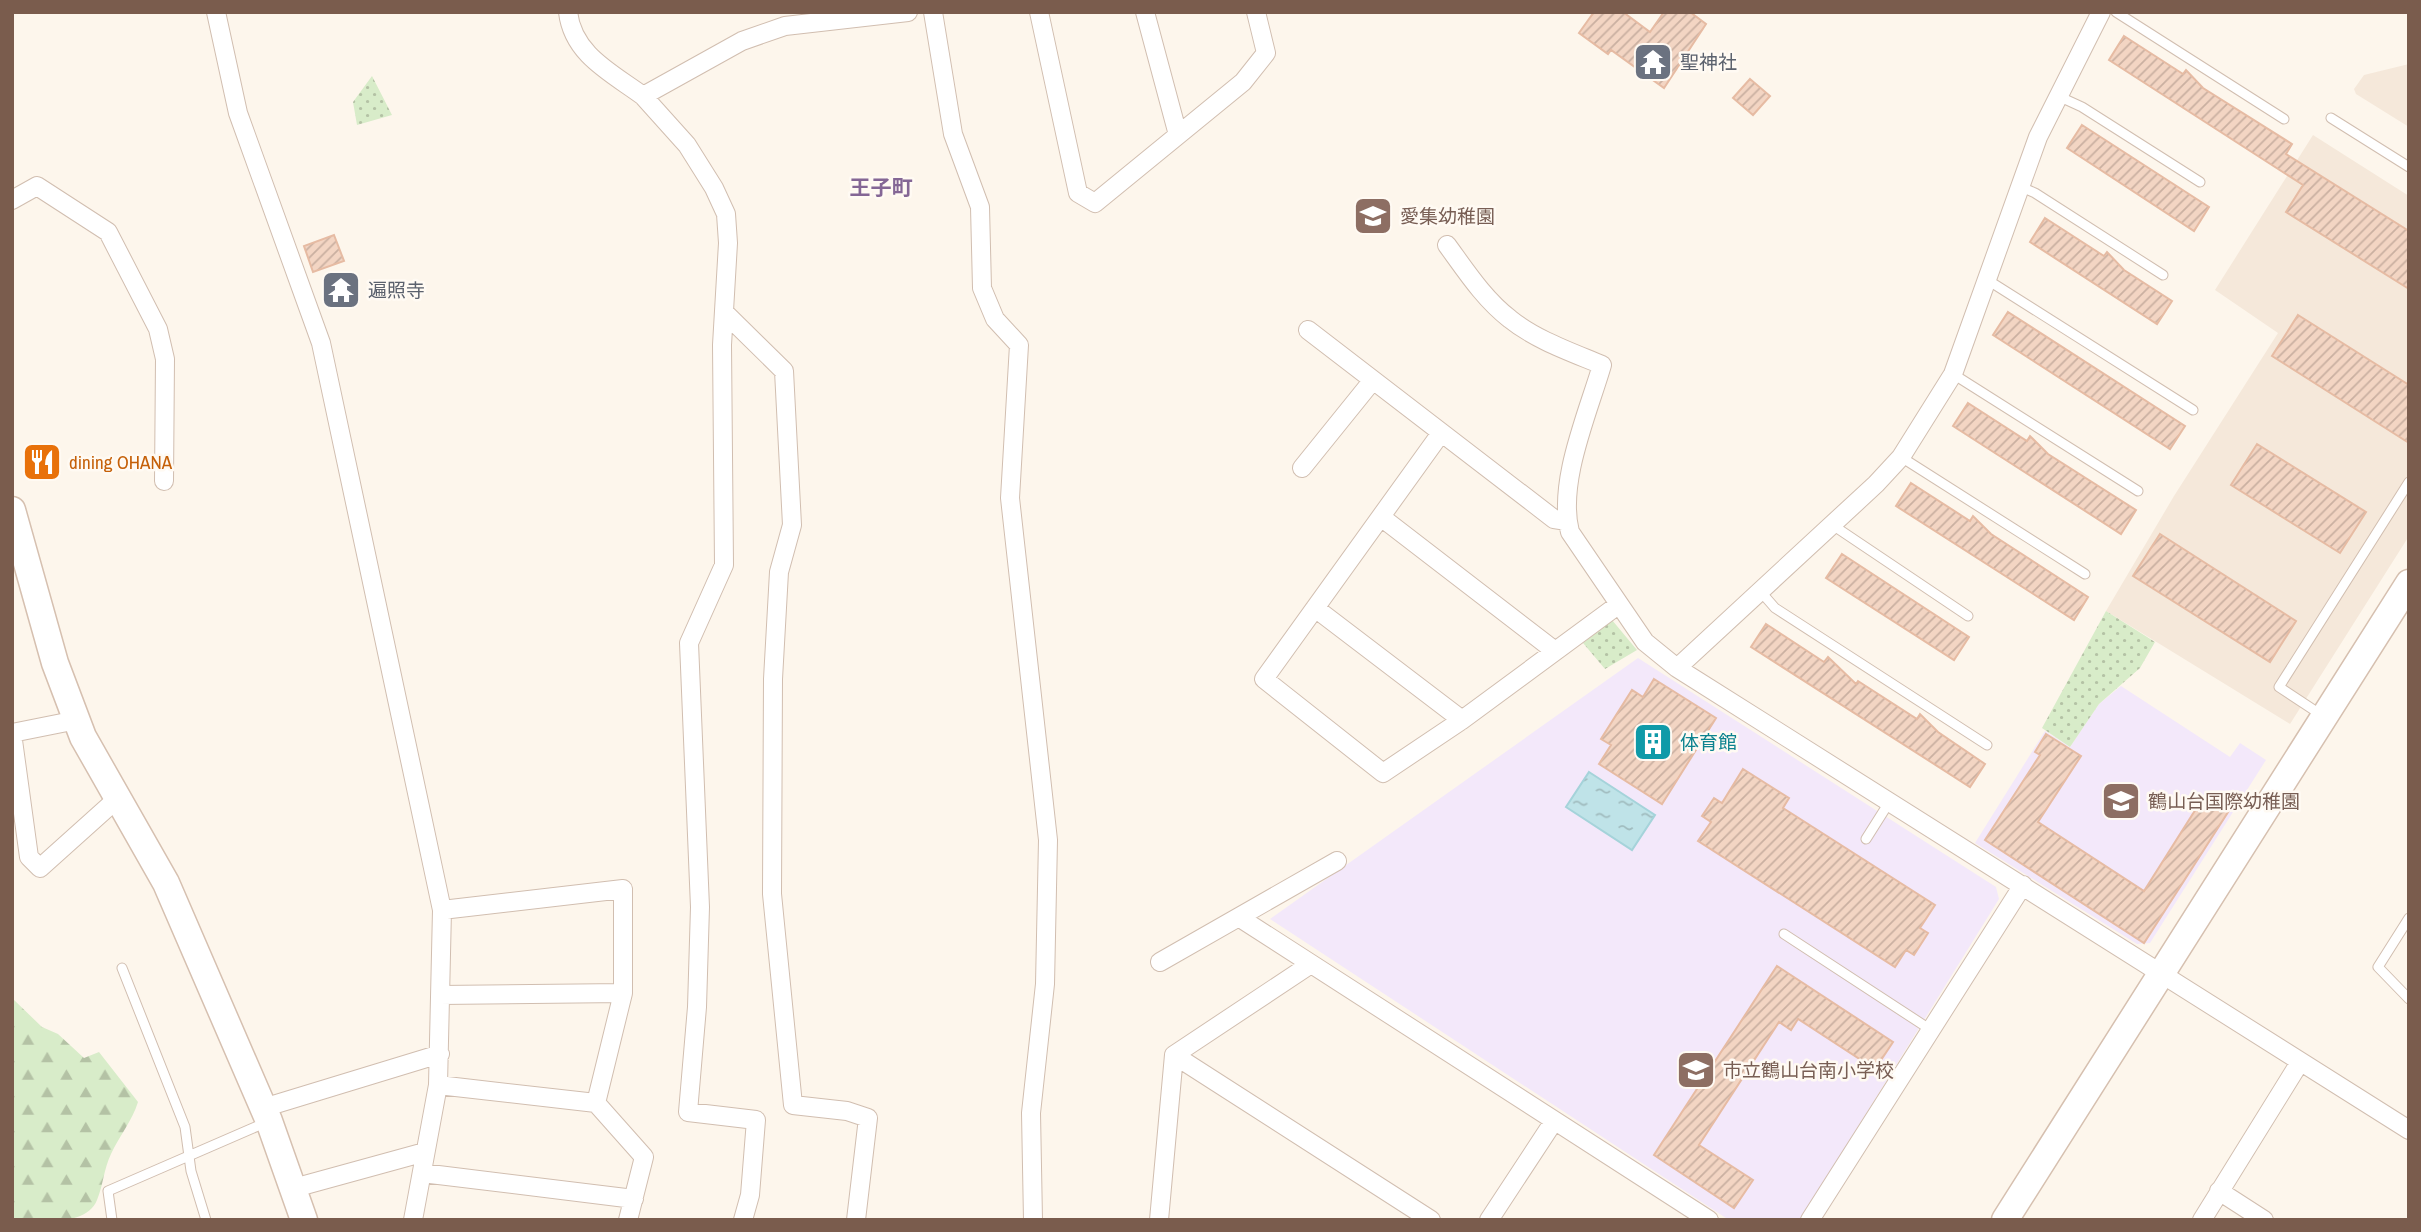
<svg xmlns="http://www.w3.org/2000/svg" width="2421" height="1232" viewBox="0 0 2421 1232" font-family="'Archivo Narrow','Noto Sans JP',sans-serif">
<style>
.residential{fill:#f5e8da}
.education{fill:#f3e8fa}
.green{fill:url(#green-dots)}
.forest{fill:url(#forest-firs)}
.water{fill:url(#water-ripples);stroke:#a5d3da;stroke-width:2}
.building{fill:url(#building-hatch);stroke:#e6bba3;stroke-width:2}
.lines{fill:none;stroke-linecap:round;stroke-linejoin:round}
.lane-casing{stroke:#d1beb0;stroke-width:11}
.street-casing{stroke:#d1beb0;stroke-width:20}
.secondary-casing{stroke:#d6c0b0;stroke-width:29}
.lane{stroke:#fff;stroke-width:9}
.street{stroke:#fff;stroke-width:18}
.secondary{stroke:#fff;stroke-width:26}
.labels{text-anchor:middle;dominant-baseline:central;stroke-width:5;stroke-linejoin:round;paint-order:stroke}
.worship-label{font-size:19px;fill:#5b616d;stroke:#fffaf3;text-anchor:start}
.education-label{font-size:19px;fill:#785e54;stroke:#fffaf3;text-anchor:start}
.food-label{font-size:19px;fill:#c56008;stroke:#fffaf3;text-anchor:start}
.culture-label{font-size:19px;fill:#0d838f;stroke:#fffaf3;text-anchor:start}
.neighbourhood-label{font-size:21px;font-weight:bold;fill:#846695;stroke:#fffaf3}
</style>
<defs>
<pattern id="green-dots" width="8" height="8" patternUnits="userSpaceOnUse" patternTransform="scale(1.75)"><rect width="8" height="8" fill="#d8ecc9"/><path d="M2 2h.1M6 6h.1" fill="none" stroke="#b4c2a5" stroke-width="1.8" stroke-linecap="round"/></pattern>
<pattern id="forest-firs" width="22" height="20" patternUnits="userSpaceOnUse" patternTransform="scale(1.75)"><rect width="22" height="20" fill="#d8ecc9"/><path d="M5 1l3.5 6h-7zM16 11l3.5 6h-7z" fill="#b4c2a5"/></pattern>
<pattern id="water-ripples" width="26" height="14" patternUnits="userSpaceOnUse" patternTransform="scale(1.75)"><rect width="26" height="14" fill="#bfe3e8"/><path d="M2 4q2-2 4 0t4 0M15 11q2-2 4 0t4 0" fill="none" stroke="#a0bbbe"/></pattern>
<pattern id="building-hatch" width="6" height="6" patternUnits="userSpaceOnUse" patternTransform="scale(1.75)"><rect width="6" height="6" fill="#f3d5c3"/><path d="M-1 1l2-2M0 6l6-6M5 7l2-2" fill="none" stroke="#cab0a1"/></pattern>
</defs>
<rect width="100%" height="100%" fill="#fdf6ec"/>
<path class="residential" d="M2409 64V127L2356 94 2354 89 2364 75Z
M2313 135 2409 196V536L2290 724 2106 611 2174 496 2278 333 2215 290Z"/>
<path class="education" d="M1638 658 1996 887 1999 899 1800 1220H1729L1270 919Z
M2121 686 2230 757 2240 743 2266 760 2150 943 2137 944 1975 843 2045 731 2070 747 2099 704Z"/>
<path class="green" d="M372 76 392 115 357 125 353 102Z
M2106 611 2155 642 2140 668 2099 704 2070 747 2042 728Z
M1612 620 1637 650 1605 669 1583 643Z"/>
<path class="forest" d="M13 999 42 1027 58 1034 84 1058 99 1052 138 1102C132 1121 120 1135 111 1154 104 1168 103 1186 97 1200 86 1228 36 1220 12 1220Z"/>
<path class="water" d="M1589 772 1655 815 1632 850 1566 807Z"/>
<path class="building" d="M1594 12H1623L1650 32 1664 12H1690L1706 24 1664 88 1611 50 1608 54 1579 33Z
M2124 36 2183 74 2186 70 2203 88 2292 144 2286 154 2409 231V289L2286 212 2303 185 2109 60Z
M1750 79 1770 96 1753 115 1733 98Z
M2082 125 2209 207 2194 231 2067 148Z
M2045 218 2104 256 2107 252 2124 270 2172 301 2157 324 2030 242Z
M334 235 344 261 313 272 304 246Z
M2008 312 2185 426 2170 449 1993 335Z
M2298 315 2409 385V443L2272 356Z
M1968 403 2027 441 2030 436 2048 454 2136 510 2121 534 1953 426Z
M2257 444 2366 512 2340 553 2231 485Z
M1911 483 1970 521 1973 516 1991 534 2088 597 2074 620 1896 506Z
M2160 534 2296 621 2270 662 2133 576Z
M1842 554 1969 637 1954 660 1826 578Z
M1766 624 1824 662 1828 657 1856 684 1858 681 1917 719 1920 714 1938 732 1985 764 1970 787 1751 647Z
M1654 679 1716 718 1662 804 1599 764 1611 745 1601 739 1632 690 1643 697Z
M2046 734 2081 756 2038 822 2144 891 2201 801 2204 803 2209 796 2230 809 2144 943 1985 840 2040 755 2035 752Z
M1743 769 1789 798 1783 808 1935 905 1920 928 1928 933 1914 955 1906 950 1895 967 1698 841 1711 822 1702 816 1714 798 1722 803Z
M1777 966 1893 1042 1875 1069 1798 1019 1791 1030 1779 1022 1699 1145 1753 1180 1734 1208 1654 1155Z"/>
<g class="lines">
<g class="lane-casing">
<path id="lane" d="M2116 12 2284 119
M2058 96 2082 107 2200 182
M2331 118 2409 167
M2019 186 2035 193 2163 275
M1986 279 2193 410
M1953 374 2138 491
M1901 457 2085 574
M1834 526 1968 616
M1761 592 1775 608 1987 745
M2323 716 2279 687 2409 482
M1866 839 1890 801
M2409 918 2378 967 2409 999
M1784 934 1931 1030
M122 968 185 1127 191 1171 206 1220
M112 1220 108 1191 267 1122"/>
</g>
<g class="street-casing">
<path id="street" d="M216 12 238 113 321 343 442 910 438 1085 413 1220
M568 12C573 55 612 73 643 96
M933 12 953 134 980 207 982 288 995 319 1019 345 1010 498 1048 840 1045 984 1031 1113 1033 1220
M1039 12 1078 193 1095 203 1243 82 1266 53 1256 12
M1145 12 1178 135
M12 200 37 186 108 232 158 329 165 359 164 481
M1447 245C1466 271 1484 299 1510 319 1536 340 1571 352 1602 365 1588 413 1557 483 1570 532L1645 642 1677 668 2409 1130
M726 314 784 371 792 525 779 572 773 679 772 894 793 1105 847 1111 868 1118 856 1220
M1308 330 1554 519 1567 521
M1441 433 1264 679 1383 773 1462 720 1618 605
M1302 468 1373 380
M1381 517 1555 651
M1315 608 1462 720
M1677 668 1876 484 1901 457 1953 374 2038 137 2101 12
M12 733 29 857 40 868 118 798
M12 733 77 720
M442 910 623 889V993L596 1103
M1240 918 1709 1220
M1160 962 1337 861
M440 995 623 993
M1174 1055 1431 1220
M438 1085 596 1103 644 1157 628 1220
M263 1108 440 1054
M422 1173 634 1199
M294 1188 425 1152
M2219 1191 2264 1220
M743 1220 750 1195 756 1120 688 1112 697 1007 700 907 689 643 724 565 722 345 728 243 726 214 714 188 687 145 643 96 742 41 785 26 908 12
M1159 1220 1174 1055 1311 964
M1489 1220 1554 1121
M1810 1220 2023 885
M2202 1220 2300 1062"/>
</g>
<g class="secondary-casing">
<path id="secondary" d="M12 510 55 663 83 737 166 883 269 1121 304 1220
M2005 1220 2409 583"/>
</g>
<use href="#lane" class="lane"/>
<use href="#street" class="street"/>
<use href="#secondary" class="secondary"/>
</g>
<defs>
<g id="temple-square" transform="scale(2.0125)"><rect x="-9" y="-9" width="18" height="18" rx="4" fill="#6b7280" stroke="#fffaf3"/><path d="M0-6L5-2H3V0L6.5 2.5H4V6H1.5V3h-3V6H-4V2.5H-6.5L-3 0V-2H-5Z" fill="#fff"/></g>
<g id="school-square" transform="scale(2.0125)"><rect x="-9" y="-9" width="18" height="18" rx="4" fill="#8d6e63" stroke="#fffaf3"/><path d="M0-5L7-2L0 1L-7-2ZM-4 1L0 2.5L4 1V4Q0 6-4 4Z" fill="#fff"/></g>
<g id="restaurant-square" transform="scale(2.0125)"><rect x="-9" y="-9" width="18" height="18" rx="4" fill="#e8710a" stroke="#fffaf3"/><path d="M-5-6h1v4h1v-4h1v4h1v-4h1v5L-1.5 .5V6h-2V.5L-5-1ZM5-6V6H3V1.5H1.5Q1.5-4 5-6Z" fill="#fff"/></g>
<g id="building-square" transform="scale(2.0125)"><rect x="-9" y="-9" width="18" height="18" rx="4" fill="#0f9aa8" stroke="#fffaf3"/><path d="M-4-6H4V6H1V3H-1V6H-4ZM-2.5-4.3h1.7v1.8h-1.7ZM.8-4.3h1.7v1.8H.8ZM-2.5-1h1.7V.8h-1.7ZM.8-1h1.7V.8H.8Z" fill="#fff"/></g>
</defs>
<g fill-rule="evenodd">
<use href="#temple-square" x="1653" y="62"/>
<use href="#school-square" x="1373" y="216"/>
<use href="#temple-square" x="341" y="290"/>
<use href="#restaurant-square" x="42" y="462"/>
<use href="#building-square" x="1653" y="742"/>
<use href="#school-square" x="2121" y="801"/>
<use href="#school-square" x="1696" y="1070"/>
</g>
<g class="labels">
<g class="worship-label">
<text x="1680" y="62">聖神社</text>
<text x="368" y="290">遍照寺</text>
</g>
<g class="education-label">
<text x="1400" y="216">愛集幼稚園</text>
<text x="2148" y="801">鶴山台国際幼稚園</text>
<text x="1723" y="1070">市立鶴山台南小学校</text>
</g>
<g class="food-label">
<text x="69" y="462">dining OHANA</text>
</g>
<g class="culture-label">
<text x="1680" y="742">体育館</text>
</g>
<g class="neighbourhood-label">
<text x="881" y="187">王子町</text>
</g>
</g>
<rect width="2421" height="1232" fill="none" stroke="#7a5c4d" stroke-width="28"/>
</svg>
